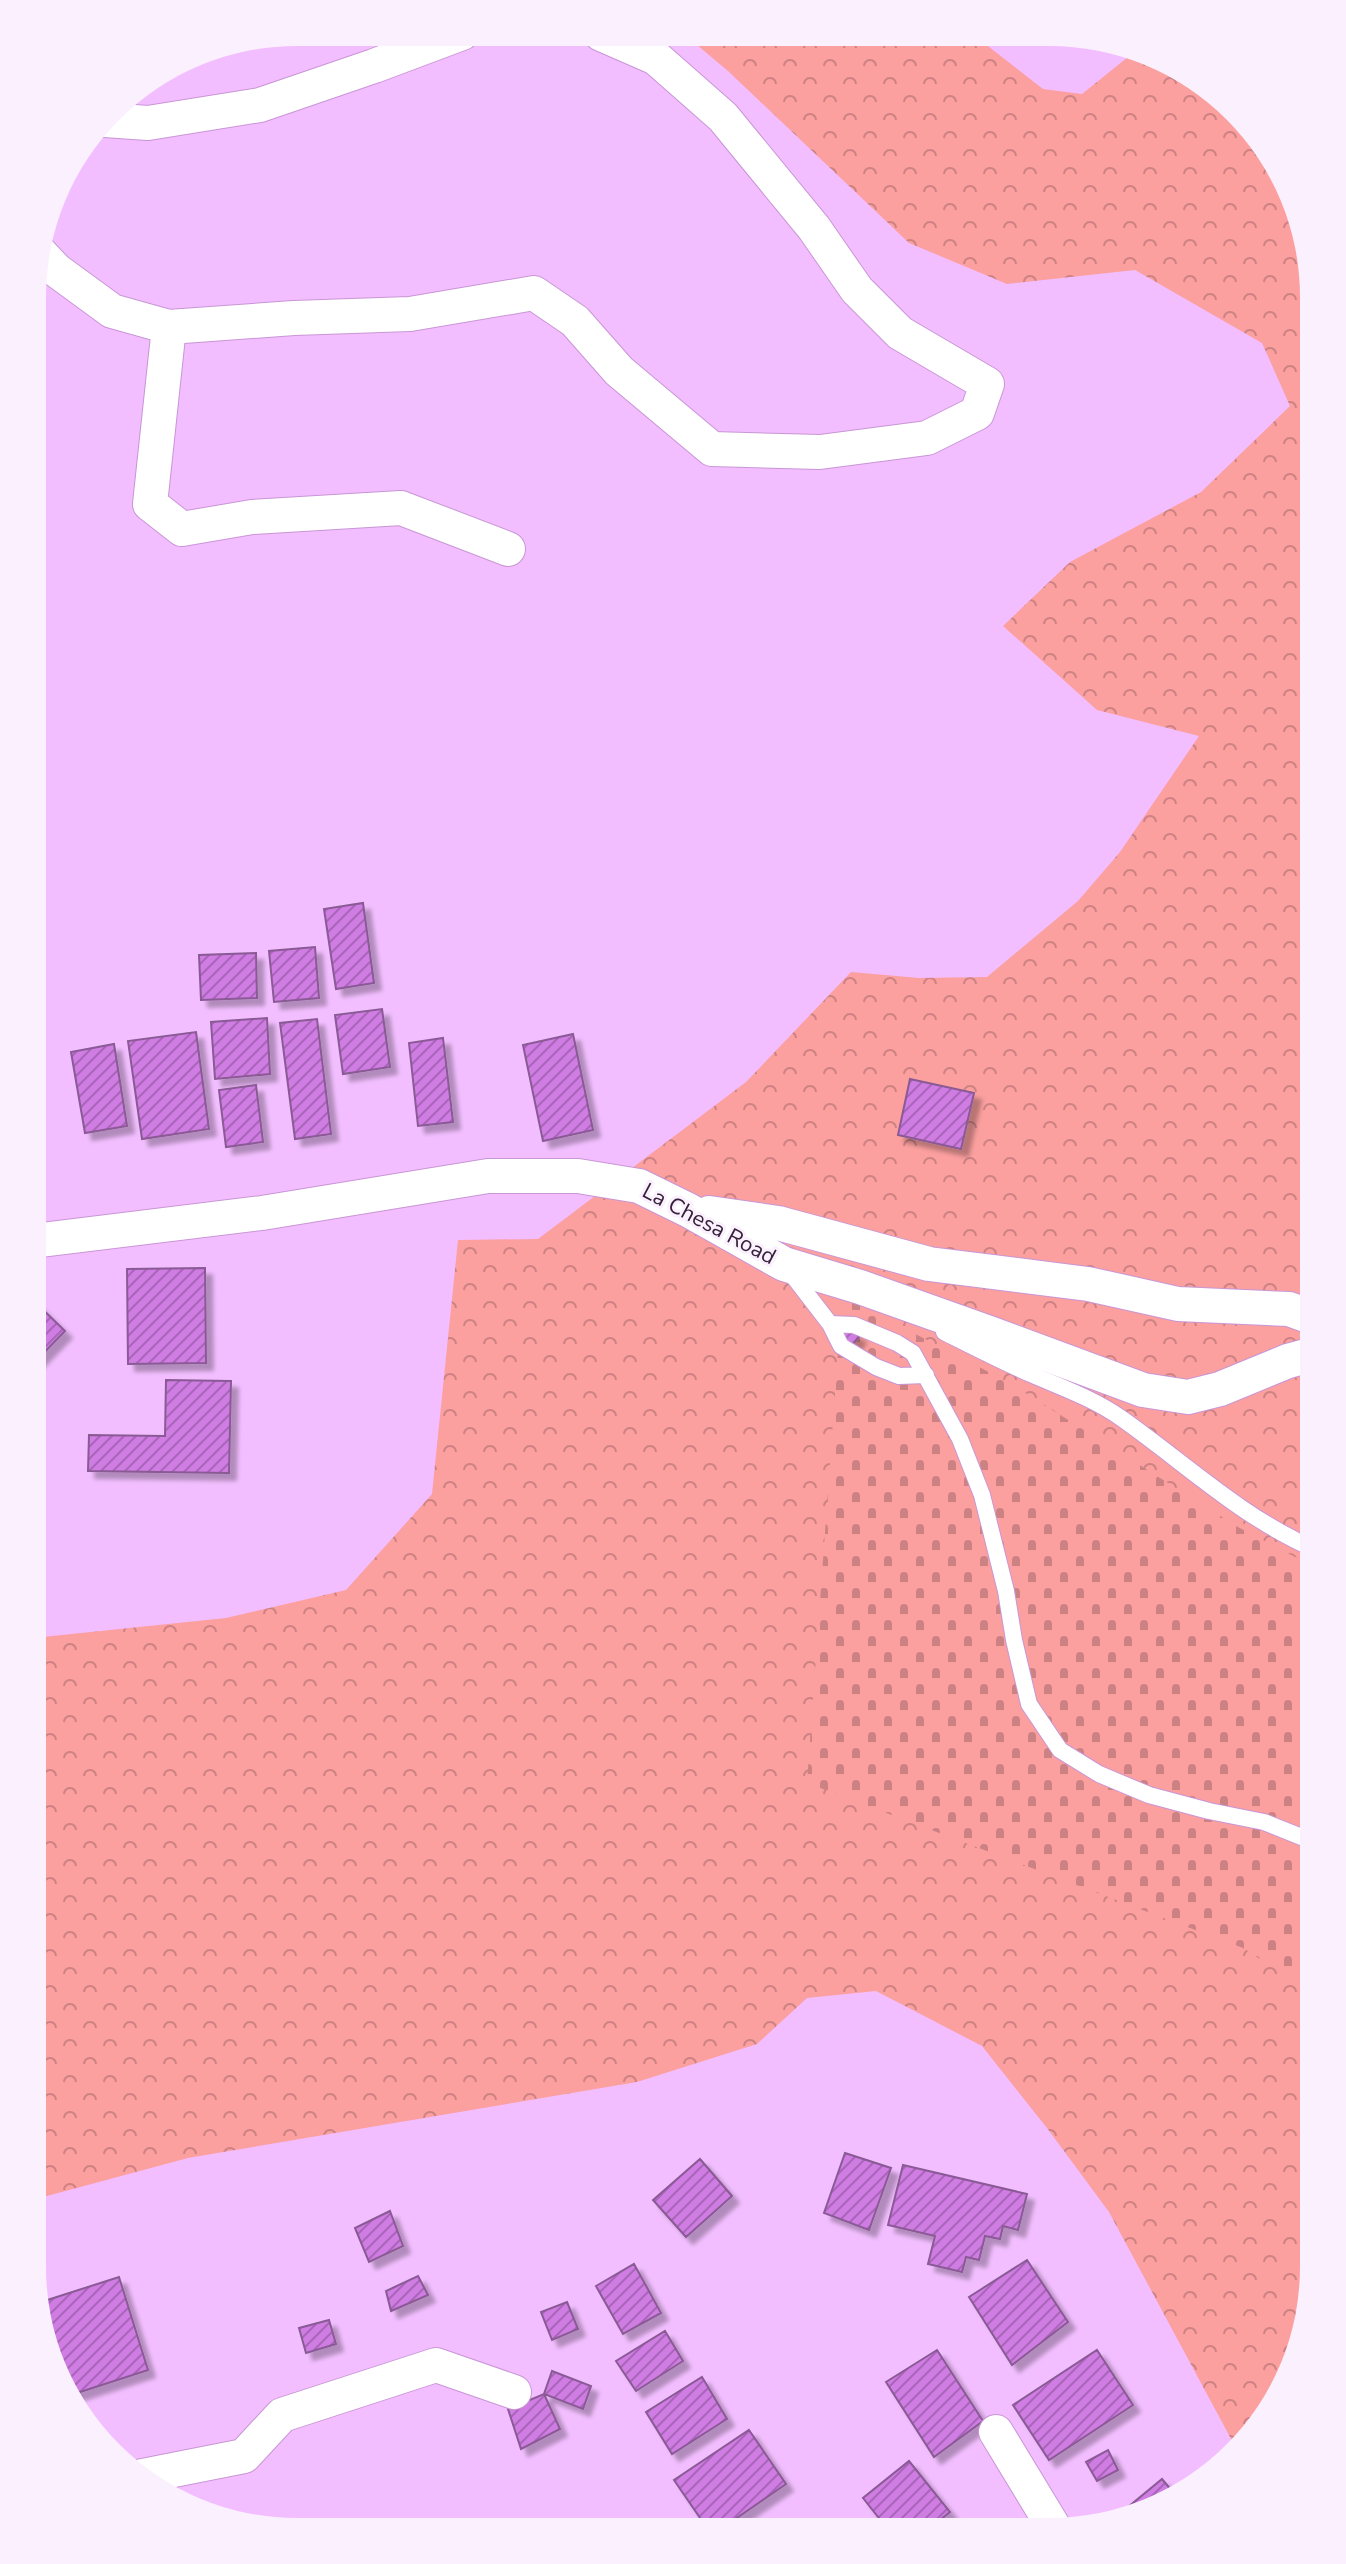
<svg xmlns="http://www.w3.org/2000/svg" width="1346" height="2564" viewBox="0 0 1346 2564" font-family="'Nunito Sans',sans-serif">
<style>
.forest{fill:url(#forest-crowns)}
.cemetery{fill:url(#cemetery-stones)}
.building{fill:url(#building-hatch);stroke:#8a5a95;stroke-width:2;filter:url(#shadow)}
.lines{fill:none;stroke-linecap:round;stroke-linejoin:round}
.lane-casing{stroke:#c996d5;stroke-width:18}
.street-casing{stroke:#c996d5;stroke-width:36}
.lane{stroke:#fff;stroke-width:16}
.street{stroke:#fff;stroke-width:34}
.labels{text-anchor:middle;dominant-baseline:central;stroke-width:6;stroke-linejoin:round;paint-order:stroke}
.street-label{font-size:22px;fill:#36213b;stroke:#fbf0fd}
</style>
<defs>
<pattern id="forest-crowns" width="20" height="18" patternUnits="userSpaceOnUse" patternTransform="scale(2)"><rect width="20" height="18" fill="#fb9f9f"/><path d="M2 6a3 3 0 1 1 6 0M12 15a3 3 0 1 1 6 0" fill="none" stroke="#cc8183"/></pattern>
<pattern id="cemetery-stones" width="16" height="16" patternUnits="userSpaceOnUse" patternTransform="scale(2)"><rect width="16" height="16" fill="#fb9f9f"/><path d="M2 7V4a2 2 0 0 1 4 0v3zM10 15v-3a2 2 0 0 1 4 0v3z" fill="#cc8183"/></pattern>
<pattern id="building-hatch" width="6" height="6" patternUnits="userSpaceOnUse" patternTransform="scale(2)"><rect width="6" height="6" fill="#cf7ce3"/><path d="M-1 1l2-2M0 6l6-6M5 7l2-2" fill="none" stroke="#a965b9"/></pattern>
<filter id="shadow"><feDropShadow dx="7" dy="7" stdDeviation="2" flood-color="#0004"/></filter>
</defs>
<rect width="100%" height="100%" fill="#f2beff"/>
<path class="forest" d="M684 34 975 36 1043 89 1082 94 1133 53 1223 97 1300 212 1314 297 1313 2285 1294 2368 1259 2429 1237 2450 1109 2212 1047 2128 982 2046 876 1991 807 1998 757 2044 637 2082 188 2158 32 2200 33 1638 226 1618 346 1590 432 1494 458 1240 538 1239 746 1082 851 972 919 978 987 977 1078 901 1120 852 1199 736 1097 710 1003 626 1070 562 1201 492 1290 406 1262 343 1135 270 1007 284 909 243 728 71Z"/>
<path class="cemetery" d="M842 1296 1008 1382 1236 1526 1314 1567 1313 1993 1243 1948 807 1783Z"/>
<path class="building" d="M363 903 374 983 336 989 324 909Z
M315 947 319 998 274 1002 269 951Z
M256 953 257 998 201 1000 199 955Z
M382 1009 390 1067 343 1074 335 1015Z
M267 1018 270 1074 215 1079 211 1022Z
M317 1019 331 1134 295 1139 280 1023Z
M196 1032 209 1129 142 1139 128 1041Z
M573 1034 593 1130 543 1141 523 1045Z
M443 1038 453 1122 418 1126 409 1043Z
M114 1044 127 1126 85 1133 71 1052Z
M910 1079 974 1093 961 1149 898 1135Z
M256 1085 263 1142 226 1147 219 1090Z
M205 1268 206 1363 128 1364 127 1269Z
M33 1300 65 1331 33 1364Z
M846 1328 859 1336 852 1346 839 1338Z
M166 1380 231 1381 229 1473 88 1471 89 1435 165 1436Z
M845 2153 891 2168 869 2230 824 2213Z
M700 2159 732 2196 686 2237 653 2200Z
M903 2165 1027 2194 1018 2230 1003 2226 1000 2239 985 2236 979 2260 966 2257 962 2272 928 2264 935 2236 888 2225Z
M390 2211 403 2246 369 2262 355 2228Z
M1027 2260 1068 2322 1012 2365 969 2297Z
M634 2264 661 2313 623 2334 596 2286Z
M418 2276 428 2295 391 2311 386 2291Z
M119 2277 148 2370 74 2394 46 2352 38 2303Z
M567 2302 578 2329 552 2340 541 2312Z
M329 2320 336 2344 306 2353 299 2328Z
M665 2331 683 2361 636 2391 616 2361Z
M937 2350 983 2421 934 2457 886 2382Z
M1097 2350 1133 2405 1049 2460 1013 2405Z
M552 2371 591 2386 583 2409 544 2394Z
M702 2377 727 2419 672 2454 646 2412Z
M544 2394 560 2429 521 2449 508 2409Z
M749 2430 786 2484 718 2531H709L674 2480Z
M1108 2450 1118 2470 1097 2481 1086 2462Z
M909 2461 950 2512 925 2532H890L863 2498Z
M1162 2479 1177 2497 1134 2518 1110 2522Z"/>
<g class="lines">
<g class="lane-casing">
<path id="lane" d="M790 1272 830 1324 841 1346 876 1367 899 1376 926 1375
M830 1324 854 1325 897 1343 913 1353 960 1439 982 1495 1006 1591 1014 1640 1029 1704 1060 1750 1099 1774 1149 1795 1209 1811 1264 1822 1314 1842
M944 1332C974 1347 1003 1362 1033 1375 1063 1388 1094 1399 1121 1418 1185 1463 1241 1517 1314 1549"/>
</g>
<g class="street-casing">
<path id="street" d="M105 120 148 123 260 105 374 66 462 33
M38 251 56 270 112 311 169 327 294 318 410 314 534 293 575 321 619 371 712 449 820 452 927 438 977 413 987 384 900 333 857 290 814 228 723 117 656 58 601 34
M169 327 150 504 182 529 252 517 401 508 508 549
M709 1213 778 1223 929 1264 1088 1284 1178 1304 1289 1309 1314 1318
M33 1241 262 1213 488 1176H578L639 1186 688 1210 784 1264 860 1287 992 1334 1143 1390 1188 1397 1220 1389 1288 1361 1314 1354
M996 2432 1056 2531
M138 2477 244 2456 282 2415 436 2365 514 2392"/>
</g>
<use href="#lane" class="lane"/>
<use href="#street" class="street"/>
</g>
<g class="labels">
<g class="street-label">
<text transform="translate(709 1224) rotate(28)">La Chesa Road</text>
</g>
</g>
<path d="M0 0H1346V2564H0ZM297 46H1049A251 251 0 0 1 1300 297V2267A251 251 0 0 1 1049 2518H297A251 251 0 0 1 46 2267V297A251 251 0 0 1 297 46Z" fill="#fbf0fd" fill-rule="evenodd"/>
</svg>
